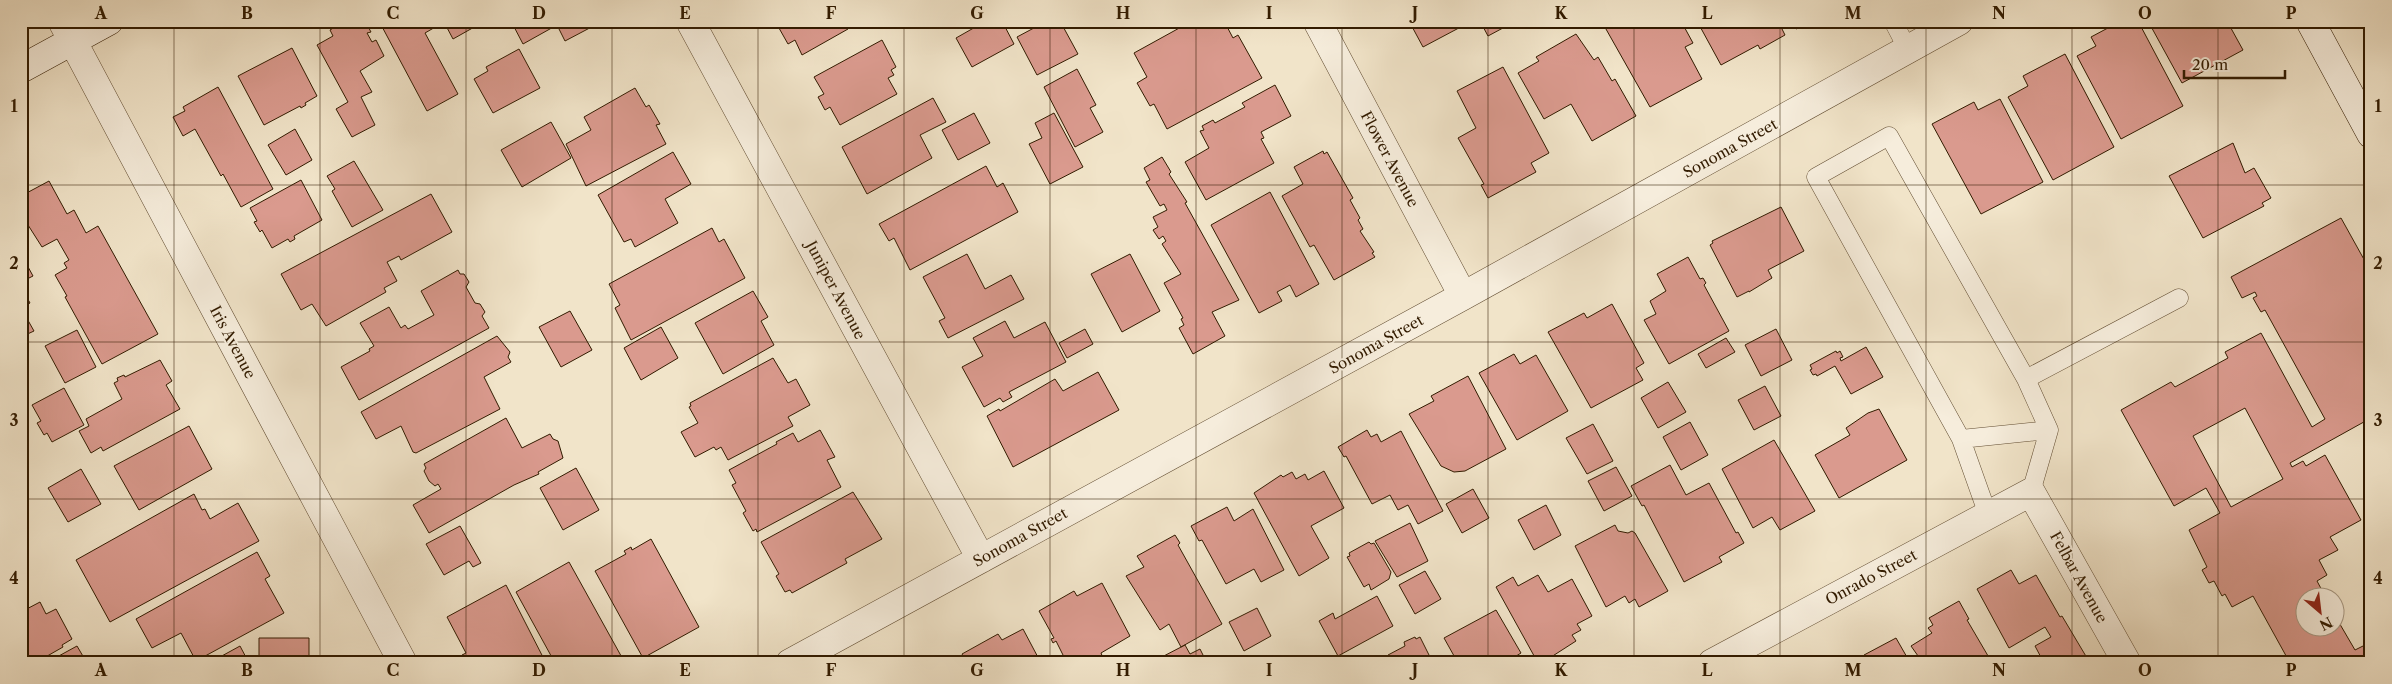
<svg xmlns="http://www.w3.org/2000/svg" width="2392" height="684" viewBox="0 0 2392 684" font-family="'Libre Caslon Text',serif">
<style>
.building{fill:#da9a8e;stroke:#321b00;fill-rule:evenodd}
.lines{fill:none;stroke-linecap:round;stroke-linejoin:round}
.lane-casing{stroke:#624d32;stroke-width:19}
.street-casing{stroke:#624d32;stroke-width:29}
.secondary-casing{stroke:#321b00;stroke-width:29}
.lane{stroke:#f6eddc;stroke-width:18}
.street{stroke:#f6eddc;stroke-width:28}
.secondary{stroke:#f6eddc;stroke-width:28}
.grid{fill:none;stroke:#321b00;stroke-width:1;stroke-opacity:0.55}
.labels{text-anchor:middle;dominant-baseline:central;stroke-width:4;stroke-linejoin:round;paint-order:stroke}
.street-label{font-size:15px;fill:#321b00;stroke:#f6eddc}
.neatline{fill:none;stroke:#321b00;stroke-width:2}
.grid-label{font-size:16px;text-anchor:middle;font-weight:bold;fill:#321b00}
</style>
<rect width="100%" height="100%" fill="#f1e4c9"/>
<filter id="stains"><feTurbulence type="fractalNoise" baseFrequency=".004" numOctaves="4"/><feColorMatrix values="0 0 0 0 .2 0 0 0 0 .09 0 0 0 0 .02 0 0 0 .5 -.17"/></filter>
<radialGradient id="worn" r=".72"><stop offset=".6" stop-color="#630" stop-opacity="0"/><stop offset="1" stop-color="#630" stop-opacity=".3"/></radialGradient>
<path class="building" d="M365 21 371 32 367 33 372 42 376 40 384 56 360 71 372 92 361 97 375 125 352 137 336 109 348 102 317 45 333 36 330 30 340 24V21Z
M379 21H485L453 39 444 22 425 33 458 94 427 111Z
M511 21H600L601 22 565 41 557 25 523 44Z
M775 21H843L848 29 802 55 795 40 788 44Z
M986 21H1002L1014 44 972 67 956 38Z
M1047 21H1060L1078 54 1037 75 1017 37Z
M1192 21H1224L1233 38 1238 35 1262 78 1167 129 1154 104 1150 106 1137 83 1147 77 1134 53Z
M1409 21H1472L1423 47Z
M1480 21H1516L1488 36Z
M1681 21 1693 43 1685 47 1702 79 1650 107 1602 22Z
M1697 21H1778L1785 35 1760 49 1758 45 1721 65Z
M1791 21H1813L1796 29Z
M2121 21H2138L2183 106 2121 139 2077 56 2096 46 2091 37Z
M2148 21H2227L2243 50 2182 83Z
M1576 34 1594 60 1598 57 1612 81 1615 79 1636 116 1592 141 1571 104 1544 119 1518 73 1539 61 1536 57Z
M882 40 896 67 891 70 894 75 888 78 897 94 840 125 830 107 825 110 818 97 824 94 814 77Z
M292 48 317 96 305 103 306 105 301 108 300 106 264 125 238 76Z
M519 49 540 88 493 113 474 79 488 71 486 67Z
M2065 54 2114 147 2053 180 2008 97 2028 86 2023 76Z
M1503 67 1549 153 1531 163 1536 172 1488 198 1481 185 1484 184 1458 138 1476 128 1457 91Z
M1077 69 1096 105 1090 108 1103 132 1075 147 1044 87Z
M1275 85 1291 116 1261 132 1264 138 1261 139 1274 163 1206 200 1185 162 1209 148 1200 131 1204 130 1202 126 1213 120 1215 123 1245 107 1242 103Z
M218 87 273 189 241 207 223 174 221 176 195 129 183 136 173 117 185 111 183 107Z
M635 88 646 107 649 105 660 124 656 125 666 144 586 186 566 144 591 130 584 117Z
M933 98 946 122 920 135 932 158 867 194 842 147Z
M2000 99 2043 182 1981 214 1932 124 1974 102 1978 110Z
M974 113 990 143 958 160 942 130Z
M1054 113 1083 167 1050 184 1029 144 1042 138 1035 123Z
M551 122 571 158 522 187 501 150Z
M295 129 312 160 286 175 268 145Z
M2233 143 2245 173 2254 168 2271 198 2262 203 2264 206 2203 238 2169 176Z
M1323 151 1324 154 1327 152 1353 198 1350 200 1360 218 1358 220 1363 229 1360 231 1374 252 1372 253 1375 257 1334 280 1314 245 1310 247 1282 196 1303 184 1294 167Z
M673 152 691 184 665 199 678 223 635 247 631 239 624 242 598 195Z
M1162 157 1171 172 1169 174 1187 202 1185 203 1239 300 1212 312 1225 336 1193 354 1179 328 1184 325 1181 319 1183 318 1164 283 1181 274 1162 244 1166 241 1163 236 1159 239 1153 230 1158 227 1153 217 1167 210 1164 204 1160 206 1146 182 1150 180 1144 168Z
M354 161 383 210 352 227 332 191 335 189 327 176Z
M986 166 997 187 1003 183 1018 212 910 270 894 238 889 241 879 224Z
M301 180 322 220 294 236 295 239 290 242 288 239 272 248 262 230 260 232 254 222 257 221 250 208Z
M49 181 67 214 74 210 86 233 98 226 158 334 102 364 65 297 67 296 55 275 67 268 64 263 69 260 57 239 42 247 21 214V196Z
M1270 192 1319 284 1296 297 1290 285 1277 292 1282 301 1259 313 1211 225Z
M431 194 452 232 401 260 399 256 387 262 397 281 384 288 386 292 326 326 312 304 301 310 281 274Z
M1781 207 1804 251 1768 270 1772 278 1749 292V291L1737 297 1710 245 1713 243 1712 241Z
M2341 218 2371 272V418L2290 463 2292 467 2303 461 2306 466 2325 455 2361 520 2330 537 2338 550 2319 560 2327 575 2317 581 2325 596H2304V626H2334V614L2355 650 2371 642V663H2290L2253 596 2232 607 2225 594 2222 596 2214 581 2209 583 2202 570 2207 567 2189 530 2220 513 2206 488 2174 506 2121 410 2171 382 2175 387 2228 358 2225 352 2261 333 2312 427 2325 419 2265 310 2261 312 2253 298 2257 296 2255 292 2242 298 2231 277ZM2245 408 2283 479 2231 507 2193 436Z
M712 228 719 242 724 239 745 278 631 340 615 308 620 305 609 284Z
M21 254 33 276 21 282Z
M967 254 985 289 1011 275 1024 299 948 338 939 321 945 318 923 277Z
M1130 254 1160 311 1122 332 1091 274Z
M1688 257 1700 279 1703 278 1706 283 1704 285 1729 331 1669 364 1644 320 1656 314 1650 301 1666 291 1657 274Z
M458 270 460 274H464L469 282 466 287 475 303 480 304 485 312 482 316 489 328 359 400 341 367 370 351 369 349 374 346 360 323 389 307 401 328 405 325 408 329 434 315 421 291Z
M21 287 30 303 21 308 34 331 21 337Z
M753 291 768 317 761 321 774 345 723 374 695 323Z
M1612 304 1644 363 1636 368 1643 380 1591 408 1548 332 1584 313 1587 318Z
M570 311 592 350 561 367 539 327Z
M1005 321 1014 338 1045 322 1066 362 1009 392 1012 397 1003 402 1000 398 984 407 962 367 983 356 973 338Z
M661 327 678 358 641 380 624 348Z
M1085 329 1093 344 1067 358 1059 343Z
M1776 329 1792 360 1761 376 1745 345Z
M77 330 96 367 65 383 45 346Z
M497 336 510 352 508 357 511 362 484 377 500 409 416 453 413 452 401 426 376 439 361 412Z
M1726 338 1735 352 1706 368 1698 354Z
M1866 347 1883 377 1851 394 1835 366 1817 376 1816 374 1813 375 1810 370 1812 369 1810 365 1836 351 1837 353 1840 351 1843 357 1840 358 1841 361Z
M1514 354 1520 364 1536 355 1568 411 1517 440 1479 373Z
M773 358 788 383 796 379 810 405 788 417 793 426 728 460 721 447 716 450 714 447 695 457 681 432 698 423 689 407 691 406 690 403Z
M160 360 172 381 166 385 180 409 103 451 101 447 91 453 79 431 89 426 86 419 122 399 114 383 118 381 117 378 124 375 125 377Z
M1098 372 1119 410 1013 467 987 416 999 409 1000 411 1055 379 1063 391Z
M1468 376 1506 449 1465 471 1454 472 1441 466 1409 414 1434 401 1431 396Z
M1668 382 1686 412 1658 428 1641 398Z
M1765 386 1781 416 1754 430 1738 400Z
M64 388 84 425 52 442 47 433 44 435 37 423 41 421 32 405Z
M1879 409 1907 460 1839 498 1815 455 1850 435 1846 428 1868 413Z
M506 418 522 448 550 434 553 439 558 441 563 458 538 472 539 474 514 485 429 533 413 505 441 489 438 484 435 486 429 481 424 471 426 468 424 464Z
M1690 422 1708 455 1681 470 1663 437Z
M1593 424 1613 461 1587 474 1566 438Z
M189 426 212 469 139 510 114 466Z
M820 430 835 457 827 460 841 487 757 532 756 529 753 531 743 513 746 511 732 485 736 483 729 470 777 444 776 442 793 433 798 442Z
M1367 430 1371 437 1377 434 1381 442 1401 431 1443 511 1418 524 1408 505 1398 510 1390 495 1372 504 1346 456 1344 457 1338 447Z
M1774 440 1815 511 1780 530 1772 517 1753 528 1722 469Z
M1670 465 1686 495 1709 483 1736 533 1738 532 1744 543 1719 557 1722 562 1684 582 1644 505 1642 506 1631 486Z
M1616 467 1632 496 1604 511 1588 481Z
M576 468 599 510 563 530 540 488Z
M81 469 101 504 68 522 48 488Z
M1324 471 1344 508 1311 526 1329 558 1299 576 1254 493 1281 475 1283 477 1292 472 1296 479 1305 474 1308 480Z
M1473 489 1489 518 1462 533 1446 504Z
M853 492 882 539 845 559 847 563 792 593 790 590 785 592 776 576 779 574 761 542Z
M194 494 202 510 205 509 210 519 238 503 259 541 110 622 76 560Z
M1546 505 1561 535 1534 550 1518 520Z
M1227 507 1234 521 1253 509 1284 570 1261 582 1254 569 1226 584 1202 540 1199 541 1191 526Z
M1410 523 1428 561 1397 577 1375 541Z
M1615 525 1618 531 1628 533 1632 531 1635 533 1668 591 1639 607 1635 599 1629 603 1625 596 1606 607 1575 546Z
M460 526 481 563 473 567 469 561 444 575 426 544Z
M1175 535 1180 543 1178 545 1222 624 1181 647 1169 624 1160 630 1126 576 1144 567 1137 556Z
M651 539 699 627 643 658 595 571 626 554 624 551 631 547 632 550Z
M1369 542 1371 544 1374 543 1391 572 1389 579 1371 590 1369 584 1364 587 1347 557 1350 556 1349 553Z
M257 552 270 576 265 579 284 613 196 661 181 633 152 648 136 619Z
M569 562 625 663H555L516 592Z
M2011 570 2019 584 2036 575 2060 617 2062 616 2090 663H2044L2035 646 2051 637 2045 627 2009 648 1977 589Z
M1425 571 1441 599 1415 614 1399 585Z
M1538 575 1548 592 1572 579 1592 616 1577 624 1581 630 1572 635 1576 641 1548 659 1538 663 1496 587 1513 577 1518 586Z
M1102 583 1130 636 1101 653 1103 658 1095 663H1067L1056 641 1053 643 1051 639 1054 638 1039 611 1074 591 1077 596Z
M506 585 546 663H466L462 655 466 653 447 617Z
M1377 596 1393 626 1338 656 1319 621 1333 613 1335 619Z
M1959 601 1969 619 1967 620 1991 661 1987 663H1923L1911 646 1932 633 1928 628 1933 625 1929 618Z
M40 602 46 614 56 609 72 639 62 645 63 647 35 663H21V612Z
M1257 608 1271 636 1244 651 1229 622Z
M1496 610 1521 653 1505 663H1458L1444 638Z
M1023 629 1041 663H967L962 654 998 634 1002 640Z
M1415 637 1416 639 1420 637 1433 663H1392L1388 655 1405 646 1404 642Z
M259 638H309V663H250L259 658Z
M1896 638 1908 659 1911 657 1914 663H1868L1864 655Z
M1185 645 1190 654 1200 649 1205 659 1198 663H1160L1158 659Z
M77 646 87 663H46Z
M240 646 249 663H209Z"/>
<g class="lines">
<g class="lane-casing">
<path id="lane" d="M1893 21 1908 50
M1961 439 2049 430
M2031 492 2049 430 2026 379 2179 298
M1988 515 1961 439 1816 177 1889 136 2026 379"/>
</g>
<g class="street-casing">
<path id="street" d="M62 21 403 663
M690 21 981 559
M1317 21 1463 296
M790 663 1463 296 1959 21
M1712 663 2031 492 2127 663"/>
</g>
<g class="secondary-casing">
<path id="secondary" d="M2310 21 2371 134
M21 69 109 21"/>
</g>
<use href="#lane" class="lane"/>
<use href="#street" class="street"/>
<use href="#secondary" class="secondary"/>
</g>
<path class="grid" d="M174 21V663M320 21V663M466 21V663M612 21V663M758 21V663M904 21V663M1050 21V663M1196 21V663M1342 21V663M1488 21V663M1634 21V663M1780 21V663M1926 21V663M2072 21V663M2218 21V663M21 185H2371M21 342H2371M21 499H2371"/>
<g class="labels">
<g class="street-label">
<text transform="translate(1730 148) rotate(-29)">Sonoma Street</text>
<text transform="translate(1390 159) rotate(62)">Flower Avenue</text>
<text transform="translate(836 290) rotate(62)">Juniper Avenue</text>
<text transform="translate(233 342) rotate(62)">Iris Avenue</text>
<text transform="translate(1376 344) rotate(-29)">Sonoma Street</text>
<text transform="translate(1020 537) rotate(-29)">Sonoma Street</text>
<text transform="translate(1871 577) rotate(-28)">Onrado Street</text>
<text transform="translate(2079 577) rotate(61)">Felbar Avenue</text>
</g>
</g>
<rect width="2392" height="684" fill="none" stroke="#f1e4c9" stroke-width="55"/>
<g transform="translate(2320 612) rotate(152)"><circle r="24" fill="#f6eddc" stroke="#a89984"/>
<path d="M0-4L9 19L0 12L-9 19Z" fill="#8f2418"/>
<text y="-8" font-size="14" font-weight="bold" text-anchor="middle" fill="#321b00">N</text>
</g>
<path d="M2184 70v8h101v-8" fill="none" stroke="#321b00" stroke-width="2.5"/>
<text x="2192" y="70" font-size="15" fill="#321b00" stroke="#f6eddc" stroke-width="4" paint-order="stroke">20 m</text>
<rect x="28" y="28" width="2336" height="628" class="neatline"/>
<g class="grid-label">
<text x="101" y="19">A</text>
<text x="247" y="19">B</text>
<text x="393" y="19">C</text>
<text x="539" y="19">D</text>
<text x="685" y="19">E</text>
<text x="831" y="19">F</text>
<text x="977" y="19">G</text>
<text x="1123" y="19">H</text>
<text x="1269" y="19">I</text>
<text x="1415" y="19">J</text>
<text x="1561" y="19">K</text>
<text x="1707" y="19">L</text>
<text x="1853" y="19">M</text>
<text x="1999" y="19">N</text>
<text x="2145" y="19">O</text>
<text x="2291" y="19">P</text>
<text x="14" y="112">1</text>
<text x="2378" y="112">1</text>
<text x="14" y="269">2</text>
<text x="2378" y="269">2</text>
<text x="14" y="426">3</text>
<text x="2378" y="426">3</text>
<text x="14" y="584">4</text>
<text x="2378" y="584">4</text>
<text x="101" y="676">A</text>
<text x="247" y="676">B</text>
<text x="393" y="676">C</text>
<text x="539" y="676">D</text>
<text x="685" y="676">E</text>
<text x="831" y="676">F</text>
<text x="977" y="676">G</text>
<text x="1123" y="676">H</text>
<text x="1269" y="676">I</text>
<text x="1415" y="676">J</text>
<text x="1561" y="676">K</text>
<text x="1707" y="676">L</text>
<text x="1853" y="676">M</text>
<text x="1999" y="676">N</text>
<text x="2145" y="676">O</text>
<text x="2291" y="676">P</text>
</g>
<rect width="100%" height="100%" filter="url(#stains)"/>
<rect width="100%" height="100%" fill="url(#worn)"/>
</svg>
